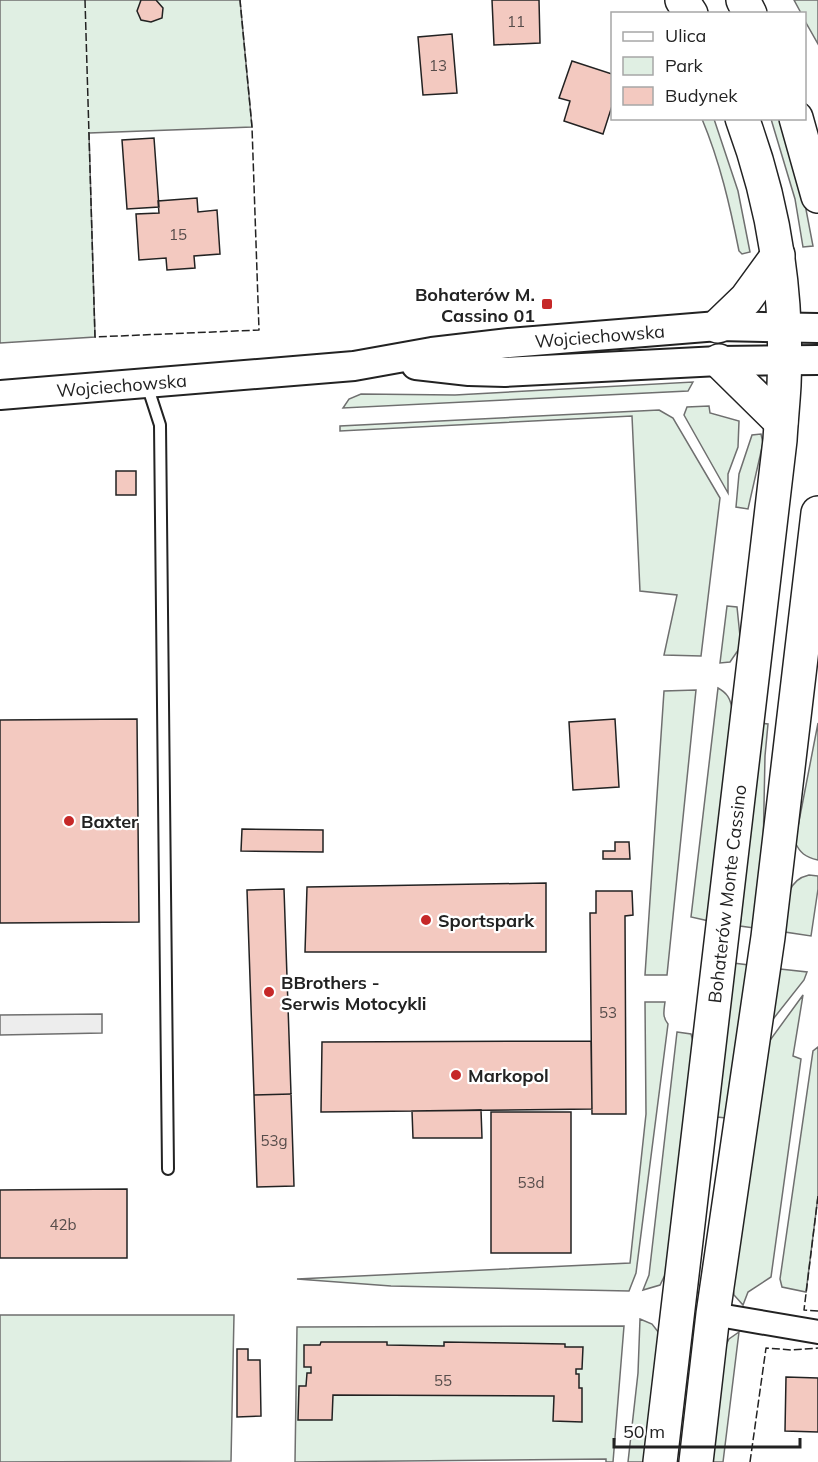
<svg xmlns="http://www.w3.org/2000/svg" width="818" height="1462" viewBox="0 0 818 1462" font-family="Mulish,sans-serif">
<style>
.green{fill:#e0efe3;stroke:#6f6f6f;stroke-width:1.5}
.parking{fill:#ededed;stroke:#6f6f6f;stroke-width:1.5}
.building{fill:#f3c9c0;stroke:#222;stroke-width:1.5}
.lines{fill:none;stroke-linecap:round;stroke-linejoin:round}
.service-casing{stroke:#222;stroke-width:14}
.minor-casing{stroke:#222;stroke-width:26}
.tertiary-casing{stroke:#222;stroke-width:32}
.primary-casing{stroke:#222;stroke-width:36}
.service{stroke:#fff;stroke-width:10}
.minor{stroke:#fff;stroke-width:22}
.tertiary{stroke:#fff;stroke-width:28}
.primary{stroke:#fff;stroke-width:33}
.fence{stroke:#222;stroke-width:1.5;stroke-dasharray:8 3;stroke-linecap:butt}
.poi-dot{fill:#c62828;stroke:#fff;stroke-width:2}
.labels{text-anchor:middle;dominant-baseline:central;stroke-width:4.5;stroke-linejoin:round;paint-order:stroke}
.number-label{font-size:15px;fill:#564c4a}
.poi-label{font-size:18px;font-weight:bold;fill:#222;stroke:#fff;text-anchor:start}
.street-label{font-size:18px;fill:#222;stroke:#fff}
</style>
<rect width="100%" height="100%" fill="#fff"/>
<path class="green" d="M0 0H240L252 127 89 133 95 337 0 343Z
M794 0H818V44L805 21 804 14 801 13Z
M702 119H714L738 191 750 252 742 254 739 251C730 206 720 162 702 119Z
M771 119H781L804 199 813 246 803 247 795 199Z
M693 382 688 391 343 408 349 399 361 394 455 395Z
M709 406 710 413 739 421 738 447 728 474V493L684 415 687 407Z
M659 410 673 418 720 498 701 656 664 655 677 595 640 591 632 416 340 431V426Z
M761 434 763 443 748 509 736 507 739 474 752 435Z
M727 606 737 607 741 646 730 662 720 663Z
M718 688C727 693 730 698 732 708L709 921 691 917Z
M696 690 667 975H645L664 691Z
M761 723 768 724 765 756 763 854 754 928 740 926Z
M818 723V860C805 857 800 853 795 842Z
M809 875 818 876V889L811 936 785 932C787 910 782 881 809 875Z
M733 963 749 965 726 1118 717 1117Z
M780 969 807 972 804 980 770 1023Z
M803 995 793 1056 801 1059 771 1277 748 1292 743 1305 734 1295 733 1288 768 1043Z
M645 1002H665C664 1010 662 1017 668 1024L636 1273 629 1291 391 1286 297 1279 630 1263 646 1114Z
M677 1032 691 1034 693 1041 668 1269 660 1285 643 1290 649 1275Z
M818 1047V1196L806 1292 782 1287 780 1279 813 1051Z
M0 1315H234L231 1461 0 1462Z
M640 1319 652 1324 659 1333 645 1462H628L638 1373Z
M624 1326 613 1462H606V1459L295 1462 297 1327Z
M739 1332 723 1462H712L726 1345 729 1339Z"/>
<path class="parking" d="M102 1014V1033L0 1035V1015Z"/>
<path class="building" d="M141 0H156L163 8 162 18 151 22 141 20 137 11Z
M492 0H539L540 43 494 45Z
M452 34 457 93 423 95 418 37Z
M572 61 612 74V106L603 134 564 121 570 101 559 98Z
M154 138 159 207 127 209 122 140Z
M197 198 198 212 217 210 220 254 194 256 195 268 167 270 166 258 139 260 136 214 159 213 158 201Z
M116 471H136V495H116Z
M137 719 139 922 0 923V720Z
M615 719 619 787 573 790 569 722Z
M242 829 323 830V852L241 851Z
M615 842H629L630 859H603V851H615Z
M546 883V952H305L307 887Z
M284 889 291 1094 254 1095 247 890Z
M596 891H632L633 915 625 916 626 1114H592L590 913H596Z
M591 1041 592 1109 321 1112 322 1042Z
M291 1094 294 1186 257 1187 254 1095Z
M481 1110 482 1138H413L412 1111Z
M491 1112H571V1253H491Z
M127 1189V1258H0V1190Z
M321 1342H387V1345L444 1346V1342L565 1344V1347H583L582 1369H576V1374H579V1388H582V1422L553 1421 554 1396 333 1395 332 1420H298L299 1386H306L307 1373H311V1367H304V1345H320Z
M237 1349H248V1360H260L261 1416 237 1417Z
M786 1377 818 1378V1432L785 1431Z"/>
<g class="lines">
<g class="service-casing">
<path id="service" d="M147 385 160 425 168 1169"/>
</g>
<g class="minor-casing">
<path id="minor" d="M713 1314 818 1332"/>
</g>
<g class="tertiary-casing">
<g id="tertiary">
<path d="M416 365 469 371 505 372 719 361 818 360"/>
<path id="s1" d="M0 395 354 366 432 352 509 343 718 326 818 328"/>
</g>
</g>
<g class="primary-casing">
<g id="primary">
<path d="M682 0 691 14"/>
<path d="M743 0 750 14"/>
<path d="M796 118 818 196"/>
<path d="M718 326 746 299 778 255"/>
<path d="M719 361 781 422"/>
<path id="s2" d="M660 1462 780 440C781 422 783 403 784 385 788 294 774 204 742 118"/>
<path d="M696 1462 713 1314 768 937 818 513"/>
</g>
</g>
<use href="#service" class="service"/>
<use href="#minor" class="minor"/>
<use href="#tertiary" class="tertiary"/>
<use href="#primary" class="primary"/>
<path class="fence" d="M85 0 95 337 259 330 252 127 240 0
M818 1196 804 1310 818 1311
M750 1462 766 1348 791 1350 818 1348"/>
</g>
<g class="poi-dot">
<rect x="541" y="298" width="12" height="12" rx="3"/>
<circle cx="69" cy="821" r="6"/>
<circle cx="426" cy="920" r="6"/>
<circle cx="269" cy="992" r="6"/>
<circle cx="456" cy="1075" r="6"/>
</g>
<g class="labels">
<g class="number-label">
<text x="516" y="21">11</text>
<text x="438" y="65">13</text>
<text x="178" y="234">15</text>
<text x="608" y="1012">53</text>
<text x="274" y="1140">53g</text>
<text x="531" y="1182">53d</text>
<text x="63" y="1224">42b</text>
<text x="443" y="1380">55</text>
</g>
<g class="poi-label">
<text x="535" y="294" text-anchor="end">Bohaterów M.<tspan x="535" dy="21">Cassino 01</tspan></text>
<text x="81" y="821">Baxter</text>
<text x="438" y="920">Sportspark</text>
<text x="281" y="982">BBrothers -<tspan x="281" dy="21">Serwis Motocykli</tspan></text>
<text x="468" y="1075">Markopol</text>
</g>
<g class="street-label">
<text stroke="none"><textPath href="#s1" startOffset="603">Wojciechowska</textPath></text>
<text stroke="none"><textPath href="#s1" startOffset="122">Wojciechowska</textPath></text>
<text stroke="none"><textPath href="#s2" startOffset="572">Bohaterów Monte Cassino</textPath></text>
</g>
</g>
<rect x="611" y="12" width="195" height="108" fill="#ffffff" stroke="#a7a7a7" stroke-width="1.5"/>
<rect x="623" y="32" width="30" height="9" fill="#ffffff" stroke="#a7a7a7" stroke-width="1.5"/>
<text x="665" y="42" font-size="18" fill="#222222">Ulica</text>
<rect x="623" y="57" width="30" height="18" fill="#e0efe3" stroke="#a7a7a7" stroke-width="1.5"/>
<text x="665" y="72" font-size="18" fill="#222222">Park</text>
<rect x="623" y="87" width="30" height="18" fill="#f3c9c0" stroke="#a7a7a7" stroke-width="1.5"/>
<text x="665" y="102" font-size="18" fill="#222222">Budynek</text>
<path d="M614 1438v9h186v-9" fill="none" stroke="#222222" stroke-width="3"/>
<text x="623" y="1438" font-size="18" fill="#222222" stroke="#ffffff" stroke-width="4.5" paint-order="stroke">50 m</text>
</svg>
